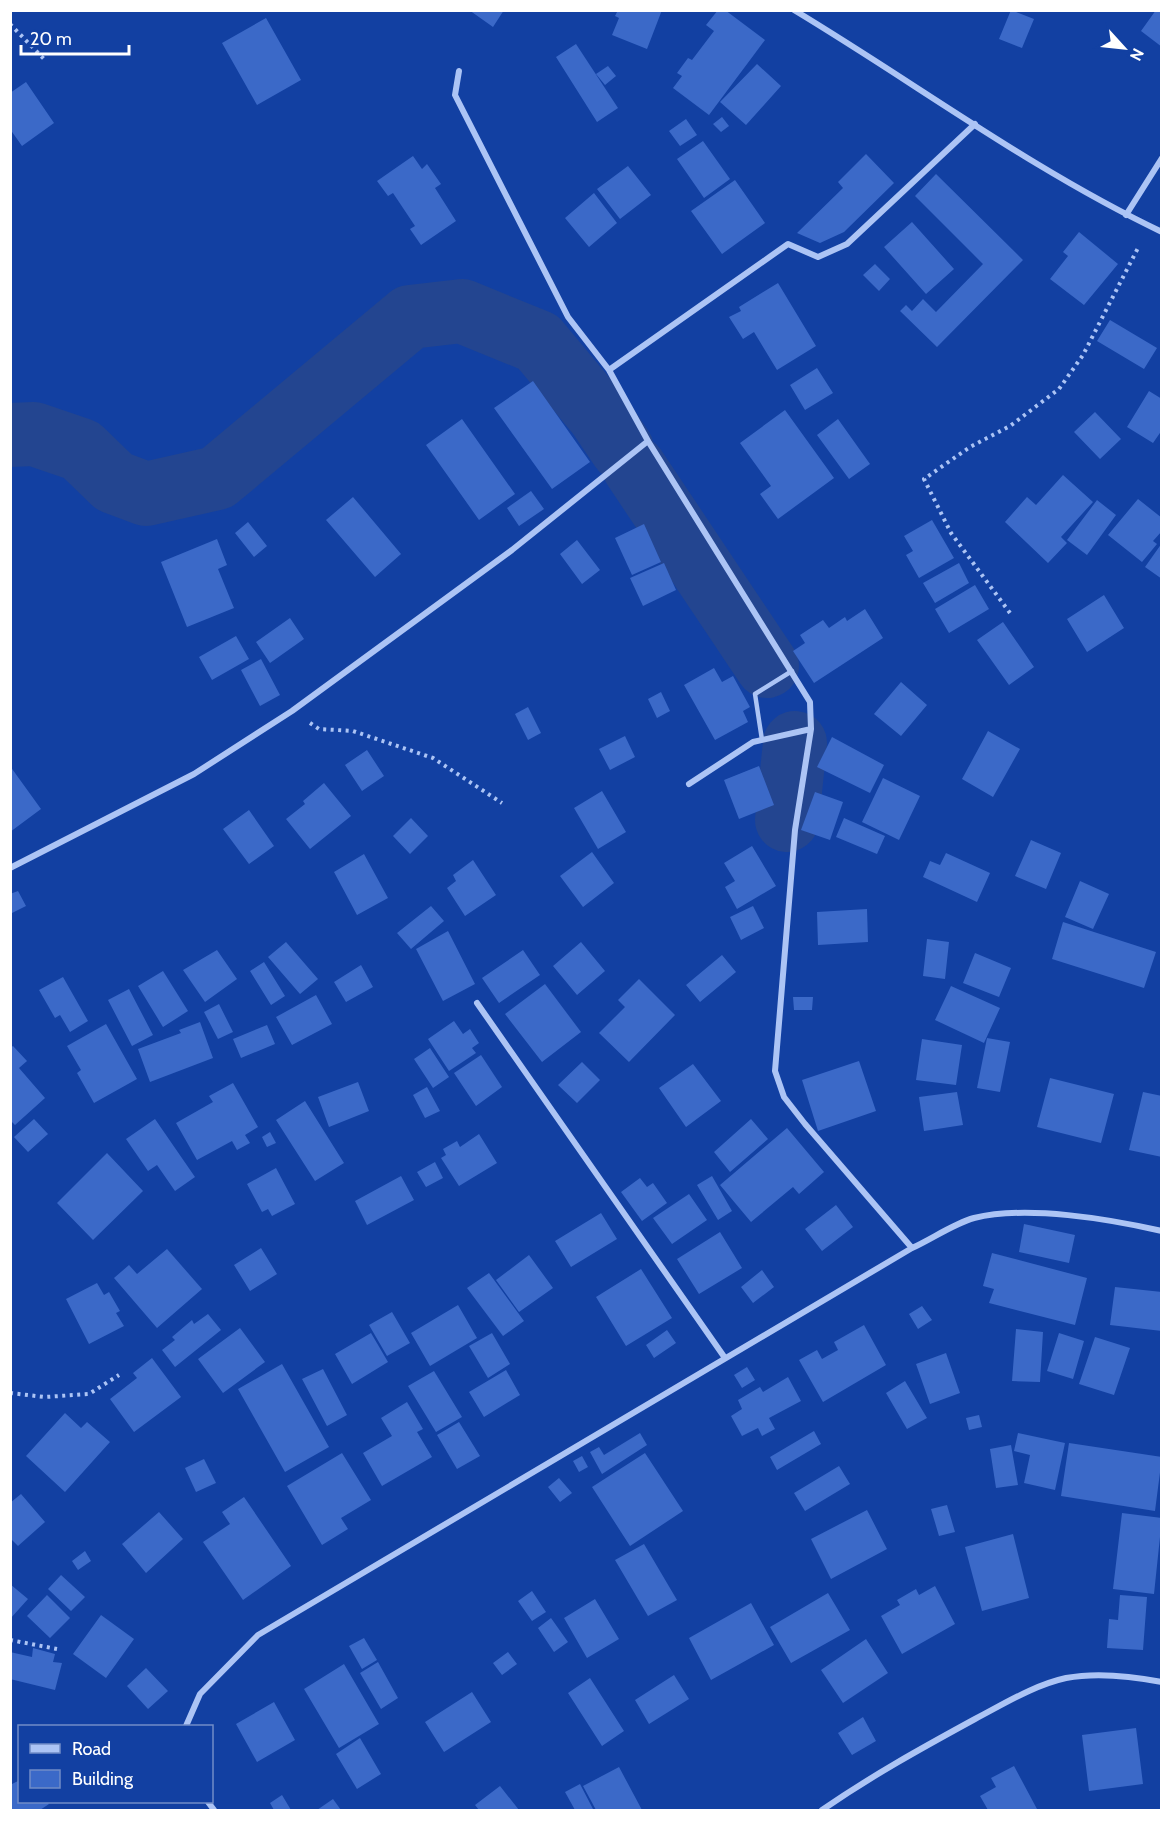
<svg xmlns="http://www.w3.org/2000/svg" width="1172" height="1821" viewBox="0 0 1172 1821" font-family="Cabin,sans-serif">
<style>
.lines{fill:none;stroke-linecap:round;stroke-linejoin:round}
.river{stroke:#234590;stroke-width:64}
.building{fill:#3b69c8}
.path{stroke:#acc4f5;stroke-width:4;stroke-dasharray:3 4.5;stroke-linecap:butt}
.lane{stroke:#acc4f5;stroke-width:4.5}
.street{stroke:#acc4f5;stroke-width:6}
</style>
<rect width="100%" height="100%" fill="#1240a2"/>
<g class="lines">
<path class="river" d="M10 435 34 434 81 450 114 482 146 494 217 478 410 317 462 311 538 342 599 415 622 449
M634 467 767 666
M787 820 795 743"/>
</g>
<path class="building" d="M469 10H504L493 27Z
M618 10H662L647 49 612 35 619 18 615 16Z
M718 10H725L765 40 709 115 673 88 682 76 677 73 688 58 692 60 714 31 706 25Z
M1011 10 1034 19 1022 48 999 39Z
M1156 10H1162V47L1141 31Z
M266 18 301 80 257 105 222 43Z
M576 44 618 108 597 122 556 57Z
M757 64 781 86 746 125 720 102Z
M608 66 616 76 605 85 596 74Z
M26 82 54 123 22 146 10 129V93Z
M722 117 729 126 721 132 713 124Z
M686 119 697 135 680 146 669 131Z
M703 141 730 179 704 198 677 159Z
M866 154 894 183 844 232 820 243 797 233 843 188 838 182Z
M413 156 422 169 427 164 441 184 435 188 456 221 421 245 410 229 415 226 393 193 388 196 377 181Z
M628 166 651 195 620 219 597 189Z
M936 174 1023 260 937 347 900 311 906 305 912 311 923 299 936 312 983 264 915 196Z
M735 180 765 223 722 254 691 211Z
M594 193 617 223 589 247 565 218Z
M912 222 954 269 926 294 884 247Z
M1079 232 1118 264 1084 305 1050 279 1068 256 1063 252Z
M875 264 890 279 879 291 863 275Z
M778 283 816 346 777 370 754 332 743 339 729 317 741 311 739 307Z
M1110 320 1157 348 1144 369 1097 341Z
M817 368 833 393 805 410 790 385Z
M533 381 590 462 552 489 494 408Z
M1149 391 1162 399V430L1153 443 1127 427Z
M785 410 834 478 778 519 760 494 771 486 740 443Z
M1095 412 1121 439 1100 459 1074 432Z
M462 419 515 494 479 520 426 445Z
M838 419 870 464 849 479 817 435Z
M1063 475 1093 502 1061 537 1067 543 1048 563 1005 522 1027 497 1036 505Z
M531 491 544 509 519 526 507 508Z
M353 497 401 554 375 577 326 520Z
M1138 499 1162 518V531L1153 541 1157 544 1142 562 1108 535Z
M1097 500 1116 515 1087 555 1067 540Z
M932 520 954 558 919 578 906 555 913 551 904 536Z
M248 522 267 546 254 557 235 533Z
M644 524 661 562 632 575 615 538Z
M217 539 227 565 218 569 234 608 187 627 161 562Z
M577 540 600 570 582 584 560 554Z
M1162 543V579L1145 567Z
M664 563 676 590 643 606 630 578Z
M959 563 969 583 935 603 923 583Z
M975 585 989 609 949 633 935 609Z
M1104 595 1124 628 1087 652 1067 619Z
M865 609 883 638 814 683 793 651 805 643 800 635 823 620 829 628 845 617 847 621Z
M290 618 304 639 270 663 256 642Z
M1003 622 1034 667 1009 685 977 640Z
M236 636 249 659 212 680 199 657Z
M261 659 280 695 260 706 241 670Z
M714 668 722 682 733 676 750 707 743 711 748 722 715 740 684 685Z
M901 682 927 705 901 736 874 714Z
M661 692 670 711 657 718 648 699Z
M528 707 541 733 528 740 515 714Z
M988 731 1020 749 993 797 962 779Z
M625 736 635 757 610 770 599 749Z
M832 737 884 765 870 793 817 767Z
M367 750 384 776 362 791 345 765Z
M10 766 41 809 10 832Z
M759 766 774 805 739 819 724 780Z
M883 778 920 796 899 840 862 822Z
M324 783 351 816 310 849 286 819 305 804 303 801Z
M602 791 626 832 598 849 574 808Z
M815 792 843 802 830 840 801 830Z
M249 810 274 846 249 864 223 829Z
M411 818 428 836 410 854 393 836Z
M844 818 885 836 877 854 836 837Z
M1031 840 1061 853 1046 889 1015 876Z
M752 846 776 886 737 909 725 887 735 881 724 863Z
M592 852 614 883 583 907 560 876Z
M946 853 990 873 977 902 923 877 930 861 940 865Z
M364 854 388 898 357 915 334 872Z
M473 860 496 895 465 916 447 888 456 881 453 875Z
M1080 881 1109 894 1093 929 1065 917Z
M18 891 26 906 10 914V894Z
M431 906 444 921 411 949 397 933Z
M753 906 764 928 741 940 730 917Z
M867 909 868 942 818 945 817 912Z
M1063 922 1156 952 1144 988 1052 959Z
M448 931 475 984 443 1001 416 949Z
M927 939 949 942 945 979 923 976Z
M286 942 318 979 300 994 268 957Z
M581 942 605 971 577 995 553 966Z
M217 950 237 979 205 1002 183 970Z
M523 950 540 975 499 1003 482 978Z
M975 953 1011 968 999 997 963 983Z
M722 955 736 972 700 1002 686 985Z
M264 962 285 996 271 1005 250 971Z
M361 965 373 987 346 1002 334 982Z
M163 971 188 1011 163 1027 138 986Z
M63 977 88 1021 70 1032 60 1015 55 1018 39 990Z
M639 979 675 1015 629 1062 599 1033 625 1007 618 1000Z
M545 984 581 1032 542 1062 505 1014Z
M951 986 1000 1008 984 1043 935 1020Z
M129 989 153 1035 132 1046 108 1000Z
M316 995 332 1024 292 1045 276 1017Z
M793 997H813L812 1010H794Z
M219 1004 233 1032 218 1039 204 1012Z
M454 1021 463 1034 470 1029 479 1043 472 1048 476 1053 449 1071 428 1039Z
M200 1022 213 1058 150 1082 138 1049 181 1033 179 1030Z
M106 1024 137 1079 94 1103 77 1073 81 1070 67 1046Z
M267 1025 275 1044 241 1058 233 1039Z
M987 1038 1010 1042 1000 1092 977 1088Z
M922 1039 962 1045 956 1085 916 1080Z
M13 1046 27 1061 19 1068 45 1098 15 1125 10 1120V1048Z
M430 1048 449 1077 433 1088 414 1059Z
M481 1055 502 1087 476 1106 454 1073Z
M859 1061 876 1111 818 1131 802 1080Z
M582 1062 600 1080 577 1103 558 1085Z
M693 1064 721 1101 686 1127 659 1088Z
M1050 1078 1114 1094 1101 1143 1037 1127Z
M358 1082 369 1111 329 1127 318 1097Z
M233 1083 258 1127 245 1135 250 1143 237 1150 232 1141 197 1160 176 1123 213 1102 209 1096Z
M427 1087 440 1111 425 1118 413 1095Z
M957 1092 963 1125 924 1131 919 1097Z
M1143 1092 1162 1096V1157L1129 1150Z
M305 1101 344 1163 315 1181 276 1120Z
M34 1119 48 1134 28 1152 14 1137Z
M155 1119 195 1177 175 1191 157 1165 148 1171 126 1139Z
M751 1119 768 1139 730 1172 714 1152Z
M787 1128 824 1172 799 1194 793 1187 751 1222 720 1185Z
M270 1132 276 1143 267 1147 262 1137Z
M479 1134 497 1163 459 1186 441 1158 446 1155 443 1149 457 1141 460 1147Z
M107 1153 143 1191 93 1240 57 1203Z
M435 1162 443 1178 426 1187 417 1172Z
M276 1168 295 1204 272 1216 268 1209 262 1212 247 1184Z
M401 1176 414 1200 367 1225 355 1201Z
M712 1176 732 1211 718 1220 697 1185Z
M640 1178 647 1187 653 1183 667 1203 642 1221 621 1192Z
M689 1194 707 1220 672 1244 653 1218Z
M836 1205 853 1227 822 1251 805 1229Z
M601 1213 617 1239 571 1267 555 1241Z
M1024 1224 1075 1235 1069 1263 1019 1252Z
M720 1232 742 1268 699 1294 677 1259Z
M261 1248 277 1274 250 1291 234 1265Z
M167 1249 202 1289 157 1328 114 1278 129 1265 137 1274Z
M992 1253 1087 1278 1075 1325 989 1303 994 1289 983 1286Z
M529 1255 553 1288 519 1312 496 1280Z
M641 1269 672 1318 626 1346 596 1297Z
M762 1270 774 1287 753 1303 741 1287Z
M489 1273 524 1321 503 1336 467 1288Z
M97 1283 104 1295 109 1292 120 1311 116 1313 124 1326 89 1344 66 1299Z
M1115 1287 1162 1292V1331L1110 1325Z
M458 1305 477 1338 430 1366 411 1333Z
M922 1306 932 1320 918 1329 909 1314Z
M392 1312 410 1343 387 1356 369 1325Z
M208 1314 221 1330 175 1367 162 1350 175 1340 172 1337 192 1320 194 1324Z
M864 1325 886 1365 823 1402 799 1360 817 1350 822 1359 838 1350 834 1342Z
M240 1328 265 1362 223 1393 198 1359Z
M1016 1329 1043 1332 1040 1382 1012 1381Z
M667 1330 676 1343 654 1358 646 1345Z
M371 1333 388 1362 352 1384 335 1354Z
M492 1333 510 1364 488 1378 469 1346Z
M1059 1333 1084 1341 1073 1379 1047 1371Z
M1095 1337 1130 1348 1114 1395 1079 1384Z
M946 1353 960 1393 930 1404 916 1364Z
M152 1358 181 1397 134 1432 110 1399 137 1378 133 1373Z
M282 1364 329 1447 285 1472 238 1389Z
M747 1367 755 1380 742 1388 734 1375Z
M323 1369 347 1415 327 1426 302 1379Z
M506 1370 520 1395 484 1417 469 1392Z
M434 1371 462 1417 436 1432 408 1386Z
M788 1377 801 1401 769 1418 775 1429 762 1436 758 1428 742 1436 731 1416 742 1409 738 1400 760 1387 763 1392Z
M905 1381 927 1418 907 1429 886 1393Z
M407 1402 423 1429 417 1432 432 1457 382 1486 363 1453 392 1436 381 1418Z
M65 1413 81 1428 87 1422 110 1442 65 1492 26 1456Z
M979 1415 982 1427 969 1430 966 1418Z
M459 1422 480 1456 457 1469 437 1435Z
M814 1431 821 1444 777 1470 770 1457Z
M640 1433 647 1445 602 1474 590 1452 599 1447 604 1455Z
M1018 1433 1065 1443 1055 1490 1024 1483 1030 1455 1014 1451Z
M1069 1443 1162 1457 1155 1511 1061 1496Z
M1011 1445 1018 1485 996 1488 990 1449Z
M342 1453 371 1500 341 1518 348 1529 322 1545 287 1486Z
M645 1453 683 1511 630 1546 592 1487Z
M582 1456 588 1467 579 1472 573 1461Z
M204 1459 216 1483 196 1492 185 1468Z
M839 1466 850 1484 805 1511 794 1493Z
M559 1478 572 1493 560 1502 548 1487Z
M21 1494 45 1522 18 1546 10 1538V1503Z
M244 1497 291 1566 243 1600 203 1542 230 1524 222 1512Z
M947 1505 955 1532 939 1536 931 1509Z
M867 1510 887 1549 831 1579 811 1539Z
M159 1512 183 1539 146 1573 122 1544Z
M1122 1513 1162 1518 1154 1594 1113 1589Z
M1013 1534 1029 1598 982 1611 965 1547Z
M644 1544 677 1600 648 1616 615 1560Z
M85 1551 91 1561 78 1570 72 1561Z
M61 1575 85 1597 71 1611 48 1589Z
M10 1584 28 1599 10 1619Z
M935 1586 955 1624 902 1654 881 1616 900 1605 897 1600 916 1589 919 1595Z
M532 1591 546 1612 532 1621 518 1601Z
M828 1593 850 1630 791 1663 770 1627Z
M47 1595 70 1618 50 1638 27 1616Z
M1120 1595 1147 1597 1143 1650 1107 1648 1109 1619 1118 1620Z
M595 1599 619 1639 587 1658 564 1618Z
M751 1603 774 1645 711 1680 689 1638Z
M101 1615 134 1639 106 1678 73 1654Z
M551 1618 568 1642 554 1652 538 1628Z
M364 1638 377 1660 362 1669 349 1646Z
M866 1639 888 1673 843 1703 821 1670Z
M33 1648 55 1654 53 1662 62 1663 55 1690 10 1679V1652L32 1657Z
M508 1652 517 1664 502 1675 493 1663Z
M378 1662 398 1698 381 1709 360 1673Z
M344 1664 379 1724 339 1748 304 1689Z
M146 1668 168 1691 148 1709 127 1686Z
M674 1675 689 1699 649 1724 635 1700Z
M590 1678 624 1731 602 1746 568 1693Z
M472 1692 491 1722 444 1752 425 1722Z
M274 1702 295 1740 257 1762 236 1724Z
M863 1717 876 1741 852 1755 838 1733Z
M1136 1728 1143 1784 1089 1791 1082 1735Z
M360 1738 381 1774 357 1789 336 1754Z
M1014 1766 1037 1809 988 1810 980 1796 996 1787 991 1778Z
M619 1767 642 1810H596L583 1786Z
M20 1780V1802H47L49 1804 40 1810H10V1785Z
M580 1784 593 1809 591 1810H575L565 1792Z
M500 1786 519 1810H479L475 1805Z
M282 1795 291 1810H274L270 1803Z
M333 1799 341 1810H317Z"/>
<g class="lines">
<path class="path" d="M10 24 44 59
M1010 613 951 533 924 479 970 447 1010 426 1059 389 1083 355 1139 246
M310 723 319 729 353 731 433 758 502 803
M10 1393 45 1397 89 1394 119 1375
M10 1640 57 1649"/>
<path class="lane" d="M762 740 755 694 792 671"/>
<path class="street" d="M794 10C917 84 1032 170 1162 232
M459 71 455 95 568 317 609 370 648 441 810 702 811 729 795 830 775 1071 784 1097 805 1124 912 1248
M1126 215 1162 158
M609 370 788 244 818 257 847 244 975 124
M689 784 753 742 811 729
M10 868 194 774 292 711 512 550 648 441
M477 1003 725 1358
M186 1726 200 1694 258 1635 912 1248C932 1239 953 1224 974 1218 1027 1205 1109 1219 1162 1231
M208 1802 214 1810
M822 1810C873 1775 920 1749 975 1719 1004 1704 1034 1685 1066 1678 1097 1672 1131 1676 1162 1682"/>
</g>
<rect width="1172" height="1821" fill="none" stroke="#ffffff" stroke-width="24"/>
<rect x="18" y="1725" width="195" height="78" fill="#1240a2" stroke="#718cc7" stroke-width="1.5"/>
<rect x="30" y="1744" width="30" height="9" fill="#acc4f5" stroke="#718cc7" stroke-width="1.5"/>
<text x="72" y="1755" font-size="18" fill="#ffffff">Road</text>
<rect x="30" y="1770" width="30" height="18" fill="#3b69c8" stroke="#718cc7" stroke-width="1.5"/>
<text x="72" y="1785" font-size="18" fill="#ffffff">Building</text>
<g transform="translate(1124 48) rotate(117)" stroke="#1240a2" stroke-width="4.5" paint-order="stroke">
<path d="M0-4.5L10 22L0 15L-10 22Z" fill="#ffffff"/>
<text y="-9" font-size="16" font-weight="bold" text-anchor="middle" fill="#ffffff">N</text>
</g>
<path d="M21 45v9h108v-9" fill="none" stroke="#ffffff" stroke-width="3"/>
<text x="30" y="45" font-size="18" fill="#ffffff" stroke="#1240a2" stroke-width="4.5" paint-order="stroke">20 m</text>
</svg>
